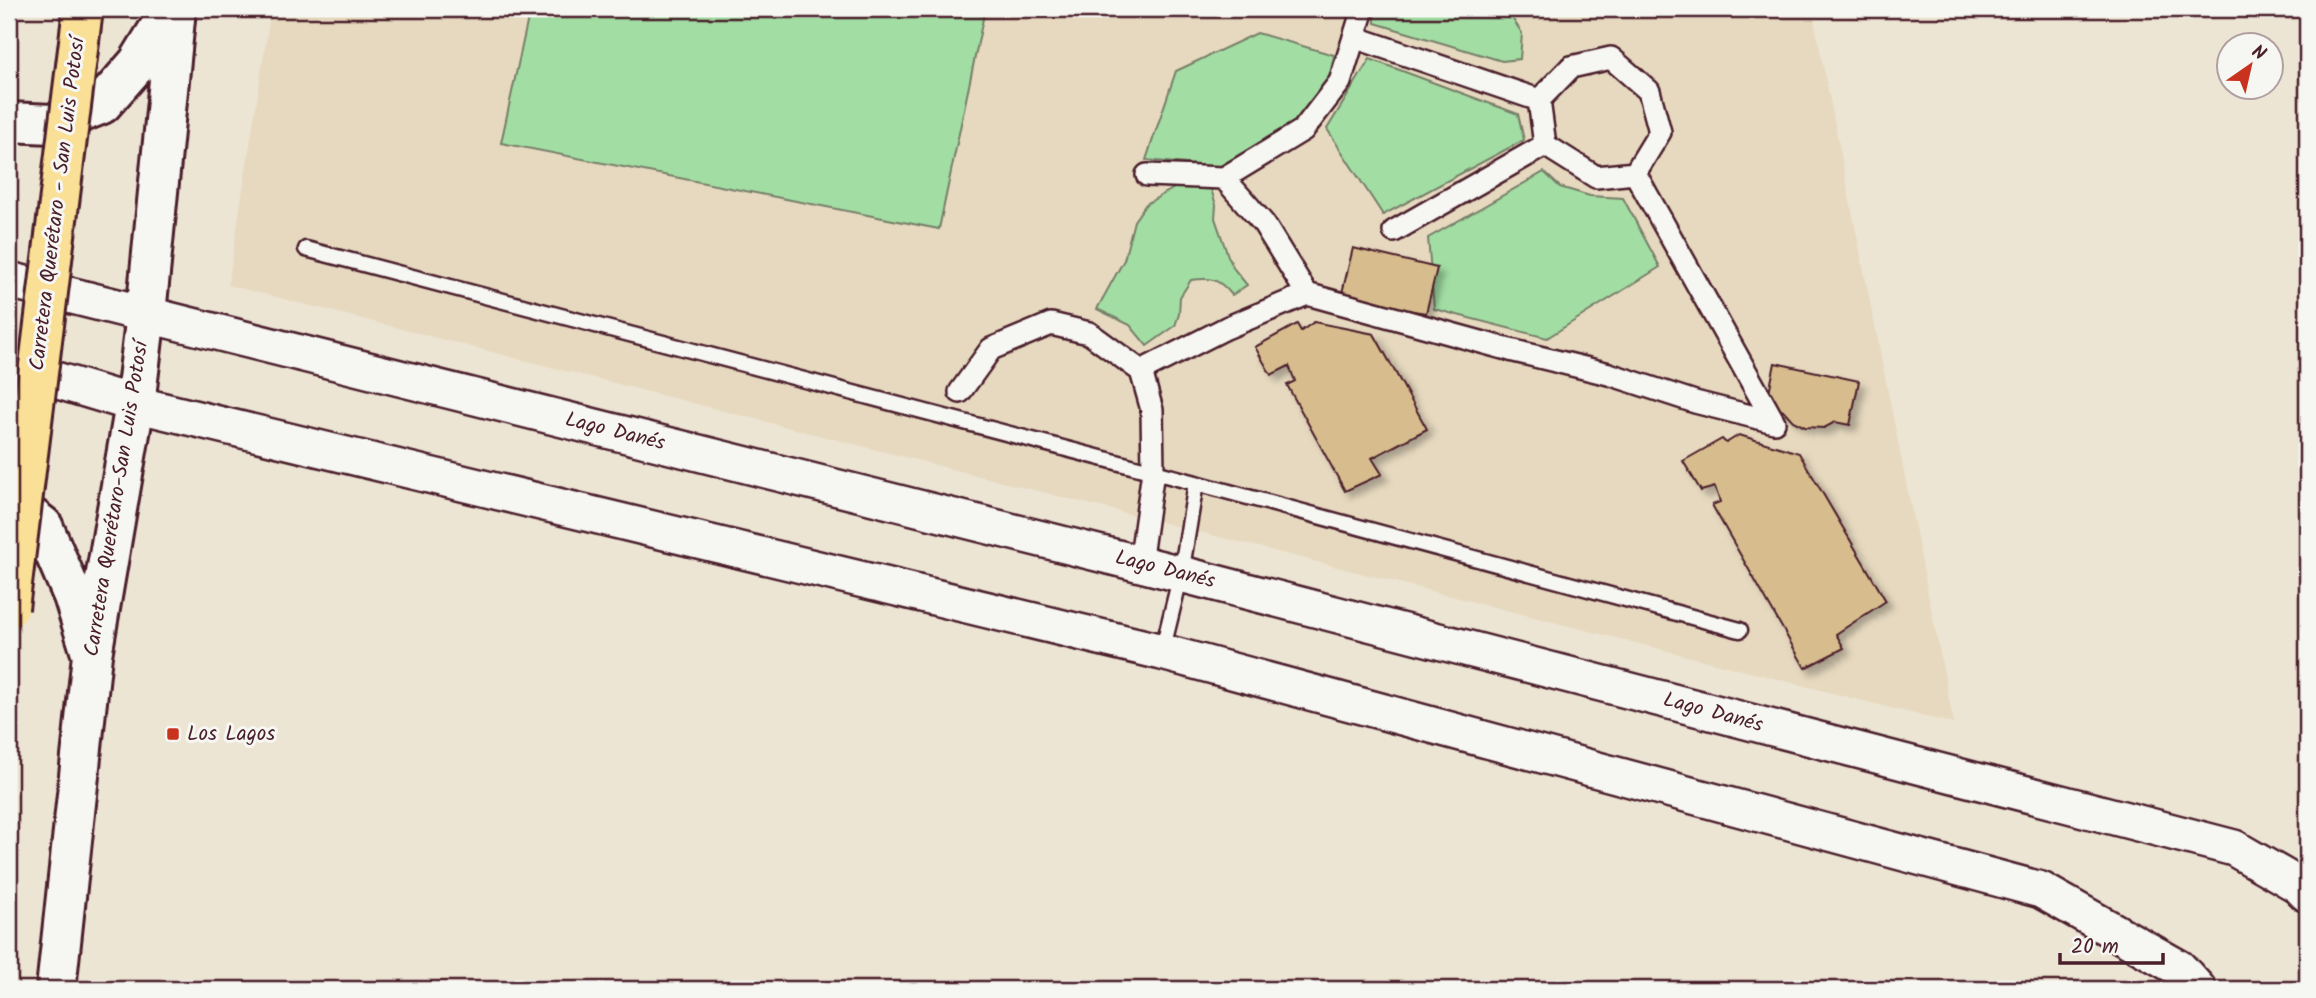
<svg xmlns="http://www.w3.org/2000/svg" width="2316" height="998" viewBox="0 0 2316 998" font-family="Kalam,sans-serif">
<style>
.built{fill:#e6d9bf}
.green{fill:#a2dea4;stroke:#767e68;stroke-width:2}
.building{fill:#d7bd8d;stroke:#4a1f2b;stroke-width:2;filter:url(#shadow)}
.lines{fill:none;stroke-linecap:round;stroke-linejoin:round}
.service-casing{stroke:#4a1f2b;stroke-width:19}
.pedestrian-casing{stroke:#4a1f2b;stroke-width:26}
.tertiary-casing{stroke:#4a1f2b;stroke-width:40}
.secondary-casing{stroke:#4a1f2b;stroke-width:44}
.service{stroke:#f6f6f2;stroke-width:14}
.pedestrian{stroke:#f6f6f2;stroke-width:21}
.tertiary{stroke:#f6f6f2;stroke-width:35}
.secondary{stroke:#f6f6f2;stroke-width:38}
.trunk-bridge-casing{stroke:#4a1f2b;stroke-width:44;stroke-linecap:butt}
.trunk-bridge{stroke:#fadf96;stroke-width:38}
.poi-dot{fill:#c8321e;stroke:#f6f6f2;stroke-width:2.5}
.labels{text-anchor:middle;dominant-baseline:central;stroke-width:6;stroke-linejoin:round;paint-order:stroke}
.street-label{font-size:21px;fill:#4a1f2b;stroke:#f6f6f2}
.poi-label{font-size:21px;fill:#4a1f2b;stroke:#f6f6f2;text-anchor:start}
</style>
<defs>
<filter id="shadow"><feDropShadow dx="6" dy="6" stdDeviation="3.5" flood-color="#0004"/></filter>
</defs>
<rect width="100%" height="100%" fill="#ede5d4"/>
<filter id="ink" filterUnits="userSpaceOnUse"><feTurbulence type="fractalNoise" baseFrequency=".0143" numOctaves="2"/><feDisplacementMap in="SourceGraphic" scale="14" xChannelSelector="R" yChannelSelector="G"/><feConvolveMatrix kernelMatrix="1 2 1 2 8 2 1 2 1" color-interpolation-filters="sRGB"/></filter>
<g filter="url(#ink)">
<path class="built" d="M271 9H1812L1954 724 228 285Z"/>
<path class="green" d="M530 9H985L939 229 501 143Z
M1375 9H1506L1522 33 1520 59 1502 61 1375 23Z
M1257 33 1334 55 1329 80 1293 124 1218 167 1146 160 1176 71Z
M1370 59 1518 114 1524 140 1383 215 1327 129Z
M1544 172 1560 187 1590 196 1623 198 1660 267 1547 338 1434 309 1428 238Z
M1198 185 1211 189 1216 205 1215 218 1228 256 1234 269 1247 285 1232 295C1219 279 1212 277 1191 280L1180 297 1179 314 1175 326 1147 346 1130 325 1097 309 1124 260 1134 221 1146 204 1178 186Z"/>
<path class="building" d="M1353 248 1437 268 1426 313 1362 303 1357 296 1342 293Z
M1314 322 1374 334 1427 429 1372 458 1382 474 1345 491 1287 385 1295 381 1289 366 1271 375 1255 347 1297 324 1301 331Z
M1775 363 1859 381 1850 425 1835 422 1824 428 1805 427 1793 421 1784 411 1766 407Z
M1739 435 1799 453 1886 601 1836 634 1844 648 1805 668 1712 505 1720 502 1715 487 1701 491 1683 461 1722 439 1726 443Z"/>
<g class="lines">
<g class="service-casing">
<path id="service" d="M306 249 1196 483 1740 630
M1162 652 1181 574 1196 483"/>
</g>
<g class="pedestrian-casing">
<path id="pedestrian" d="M1354 37 1539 100 1545 145 1596 177 1635 173 1660 132 1649 91 1611 58 1571 67 1539 100
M1635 173 1774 422
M1147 175 1224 178 1303 130 1340 82 1363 9
M1224 178 1264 224 1307 294
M1394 231 1545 145
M960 392 991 349 1051 324 1089 333 1141 371
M1140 564 1153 471 1152 410 1141 371 1226 328 1307 294 1510 350 1609 374 1695 402 1774 422"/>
</g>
<g class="tertiary-casing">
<path id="tertiary" d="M9 280 1181 574 2234 848 2298 885 2307 894
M9 366 135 404 1162 652 2041 890 2179 968 2198 989"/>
</g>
<g class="secondary-casing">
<path id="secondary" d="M9 122 52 124 102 104 138 63 171 9
M9 500 43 526 73 596 90 650
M56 989 92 655 135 404 146 314 176 9"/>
</g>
<use href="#service" class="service"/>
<use href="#pedestrian" class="pedestrian"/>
<use href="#tertiary" class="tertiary"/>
<use href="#secondary" class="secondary"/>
<g class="trunk-bridge-casing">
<path id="trunk-bridge" d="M9 608 83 9"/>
</g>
<use href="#trunk-bridge" class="trunk-bridge"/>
</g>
</g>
<rect class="poi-dot" x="166" y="727" width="14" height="14" rx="3.5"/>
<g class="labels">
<g class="street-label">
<text transform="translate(58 204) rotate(-83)">Carretera Querétaro - San Luis Potosí</text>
<text transform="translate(615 432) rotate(14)">Lago Danés</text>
<text transform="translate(117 499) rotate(-81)">Carretera Querétaro-San Luis Potosí</text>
<text transform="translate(1165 570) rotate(14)">Lago Danés</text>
<text transform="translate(1713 713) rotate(15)">Lago Danés</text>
</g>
<g class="poi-label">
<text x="187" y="734">Los Lagos</text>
</g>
</g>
<rect width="2316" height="998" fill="none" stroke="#f6f6f2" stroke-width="35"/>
<rect x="18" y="18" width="2281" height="963" fill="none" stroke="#4a1f2b" stroke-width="2.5" filter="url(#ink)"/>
<g transform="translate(2250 66) rotate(34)"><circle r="33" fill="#f6f6f2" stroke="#b1a0a2" stroke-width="2"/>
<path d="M0-5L12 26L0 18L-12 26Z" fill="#c8321e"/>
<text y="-10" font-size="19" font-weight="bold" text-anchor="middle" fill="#4a1f2b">N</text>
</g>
<path d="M2060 953v10h103v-10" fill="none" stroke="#4a1f2b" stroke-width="3.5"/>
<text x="2071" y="953" font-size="21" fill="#4a1f2b" stroke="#f6f6f2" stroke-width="5" paint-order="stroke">20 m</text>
</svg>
